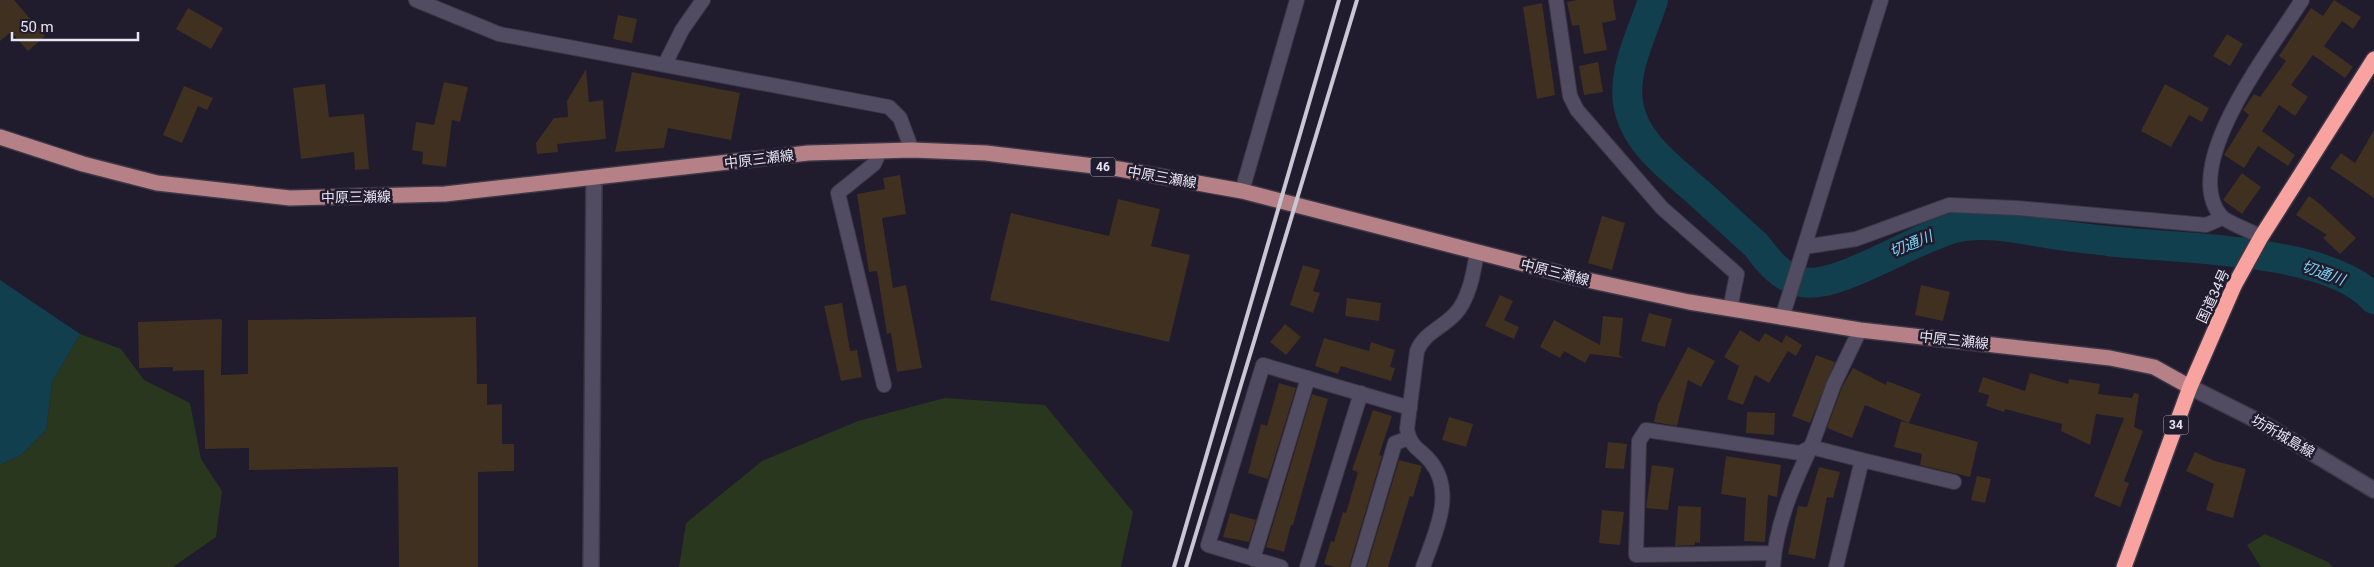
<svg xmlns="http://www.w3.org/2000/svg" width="2374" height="567" viewBox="0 0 2374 567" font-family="Roboto,'Noto Sans JP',sans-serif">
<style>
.green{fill:#29371e}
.water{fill:#113f4e}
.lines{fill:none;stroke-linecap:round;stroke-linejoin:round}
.river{stroke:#113f4e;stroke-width:30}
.building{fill:#3f3020}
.street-casing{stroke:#3b3746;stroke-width:16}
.secondary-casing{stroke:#3b3746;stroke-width:18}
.primary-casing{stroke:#3b3746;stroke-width:18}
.highway-casing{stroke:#3b3746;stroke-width:18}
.street{stroke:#514c61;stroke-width:14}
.secondary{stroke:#514c61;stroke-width:15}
.primary{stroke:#b68087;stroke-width:15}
.highway{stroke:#f9a3a1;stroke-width:15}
.rail{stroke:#cac7d5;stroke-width:4}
.labels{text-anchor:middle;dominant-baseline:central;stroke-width:5;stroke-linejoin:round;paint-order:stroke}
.shield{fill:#201b2d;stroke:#aca8b7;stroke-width:1}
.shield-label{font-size:12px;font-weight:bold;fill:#e8e5f2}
.street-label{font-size:14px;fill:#e8e5f2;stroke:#201b2d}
.water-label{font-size:15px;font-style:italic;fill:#79d5f4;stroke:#201b2d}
</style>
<rect width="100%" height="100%" fill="#201b2d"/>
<path class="green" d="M80 334 121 349 144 380 190 403 201 459 222 491 216 537 173 567H0V465L21 455 46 430 52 382Z
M945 398 1045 405 1133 512 1121 567H679L686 523 762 461 858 421Z
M2265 534 2328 562 2333 567H2261L2247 545Z"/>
<path class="water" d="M0 280 80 334 52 382 46 430 21 455 0 465Z"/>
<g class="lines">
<path class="river" d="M1653 0C1643 32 1623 68 1628 103 1634 143 1672 169 1700 194 1719 211 1737 228 1756 245 1768 261 1781 278 1802 282 1838 290 1916 236 1958 227 1990 221 2020 229 2052 234 2071 237 2090 239 2108 241 2175 249 2328 247 2374 299"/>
</g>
<path class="building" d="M0 0H14L45 36 28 51 11 32 0 41Z
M1577 0H1613L1616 20 1602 23 1607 50 1584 54 1579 25 1572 26 1567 2Z
M2334 0 2361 17 2353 29 2342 21 2324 46 2353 67 2345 78 2313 55 2291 85 2308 97 2295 116 2279 105 2262 131 2295 155 2288 166 2258 146 2244 168 2224 155 2249 115 2243 110 2254 94 2260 97 2286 61 2279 56 2311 8 2323 16Z
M1542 3 1555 95 1537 99 1523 7Z
M188 8 223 28 211 49 176 29Z
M618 15 637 19 632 43 613 39Z
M2227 34 2243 44 2230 66 2213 56Z
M1598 62 1603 92 1584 95 1579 66Z
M586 69 589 102 603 100 606 139 557 144 558 152 537 154 536 143 554 118 568 117 567 101Z
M632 72 740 93 731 140 668 128 664 148 615 152Z
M444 82 468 87 460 122 452 120 446 167 422 164 423 152 412 150 416 122 434 125Z
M325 84 329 117 364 114 369 169 355 170 354 152 301 159 293 88Z
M2165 84 2209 108 2202 122 2189 115 2171 147 2141 131Z
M184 86 213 98 207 110 198 106 182 143 163 135Z
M2374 130V198L2330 168 2341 153 2355 163Z
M2242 173 2261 187 2242 214 2223 200Z
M900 175 906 214 882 218 893 288 906 285 922 368 897 372 891 333 887 334 877 271 869 272 857 194 885 189 883 178Z
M2309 196 2320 204 2356 238 2340 254 2323 238 2327 235 2296 215Z
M1118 199 1160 209 1151 246 1190 255 1169 342 990 300 1011 213 1109 236Z
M1602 216 1625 223 1612 270 1588 263Z
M1303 265 1320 270 1313 291 1320 293 1313 313 1290 305Z
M1921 285 1950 292 1943 321 1915 315Z
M1500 295 1513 301 1504 320 1519 327 1514 339 1485 326Z
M1347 298 1381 303 1379 321 1345 316Z
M842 303 850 351 857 350 862 377 841 381 824 306Z
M1649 313 1672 319 1665 347 1641 341Z
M1603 316 1623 318 1619 355 1624 358 1590 354 1585 363 1564 351 1560 358 1540 347 1554 320 1600 345Z
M476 317 477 384H487V405L502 404V444H514V471L478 472V567H399L398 467 249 470V448L205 449 204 370 173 371V367L139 368 138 322 222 319 221 375 248 374V320Z
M1285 324 1301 337 1286 355 1270 342Z
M1740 330 1759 342 1765 333 1782 343 1786 335 1802 345 1796 356 1788 351 1769 383 1755 375 1743 405 1727 399 1739 366 1724 357Z
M1324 338 1369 351 1371 342 1395 350 1390 367 1395 368 1391 381 1341 366 1338 374 1315 366Z
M1688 347 1715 361 1701 387 1688 380 1677 426 1654 422 1658 404Z
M1816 355 1835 362 1810 423 1792 416Z
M1853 368 1886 385 1887 381 1921 394 1909 423 1865 405 1852 438 1827 428 1842 387Z
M2030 373 2068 384 2069 379 2100 384 2098 394 2132 398 2134 393 2139 394 2134 427 2143 431 2124 481 2129 483 2120 507 2094 496 2124 418 2096 414 2090 445 2061 431 2062 424 2005 409 2004 412 1986 406 1989 395 1978 392 1983 377 2025 391Z
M1279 383 1296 388 1268 479 1248 473 1261 424 1267 426Z
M1312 394 1328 399 1293 525H1291L1284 552 1266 547Z
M1373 410 1392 416 1379 455 1382 456 1349 567H1335L1324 564 1331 541 1334 542 1343 512 1346 513 1358 472 1352 470Z
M1747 412 1775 413 1774 435 1746 433Z
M1449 417 1473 424 1466 447 1442 440Z
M1901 421 1978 442 1970 477 1920 465 1922 454 1894 447Z
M1608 442 1627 444 1624 469 1605 468Z
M2195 452 2215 461 2246 469 2233 518 2206 510 2214 484 2186 471Z
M1726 456 1781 465 1777 497 1768 495 1765 542 1744 541 1746 498 1721 494Z
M1399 460 1422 466 1413 497 1410 496 1388 567H1367Z
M1652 465 1674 468 1668 510 1646 508Z
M1819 467 1840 472 1833 498 1827 497 1815 559 1788 554 1798 506 1807 507Z
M1977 476 1991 479 1985 503 1971 500Z
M1678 506 1701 507 1700 543 1695 542V545L1675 546Z
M1602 510 1624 512 1620 545 1599 543Z
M1230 513 1256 520 1249 542 1223 537Z"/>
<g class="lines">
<g class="street-casing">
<path id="street" d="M416 0 499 34 889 107 900 118 912 150
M1556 0 1570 96 1577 110 1662 208 1737 274 1730 309
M665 64 682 30 703 0
M880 151 874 164 838 193 884 385
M1242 191 1297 0
M2261 237C2252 231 2227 223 2221 216 2178 165 2274 45 2302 0
M1804 247 1856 239 1949 205 2017 208 2206 225 2222 218
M1782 318 1881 0
M1862 460 1954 482
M1774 553 1636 555 1639 441 1646 430 1800 453 1811 447
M1253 559 1308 378
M1281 567 1208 545 1263 365 1410 408
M1307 567 1361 393
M1358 567 1395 443 1409 438
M1423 567C1434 535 1456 494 1431 462 1420 448 1411 449 1407 429L1417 351C1424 333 1442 328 1455 314 1469 300 1474 271 1477 252
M1773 567C1776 524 1793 485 1811 447
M1836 567 1862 460 1811 447 1834 384 1860 330"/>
</g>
<g class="secondary-casing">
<path id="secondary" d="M2190 387 2264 424 2374 490
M591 567 594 179"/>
</g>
<g class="primary-casing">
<path id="primary" d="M0 137 83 164 157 183 290 198 445 194 808 153 912 150 986 153 1119 169 1242 191 1578 278 1689 302 1860 330 2110 358 2154 367 2190 387"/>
</g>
<g class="highway-casing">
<path id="highway" d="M2124 567 2190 387 2234 286 2261 237 2374 59"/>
</g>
<use href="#street" class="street"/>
<use href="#secondary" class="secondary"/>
<use href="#primary" class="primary"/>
<use href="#highway" class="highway"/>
<path class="rail" d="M1174 567 1339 0
M1186 567 1357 0"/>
</g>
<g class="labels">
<g class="shield">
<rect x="1090.5" y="157.5" width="25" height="19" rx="4"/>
<rect x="2163.5" y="415.5" width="25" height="19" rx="4"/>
</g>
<g class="shield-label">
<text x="1103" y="167">46</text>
<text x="2176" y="425">34</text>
</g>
<g class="street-label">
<text transform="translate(759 159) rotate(-7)">中原三瀬線</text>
<text transform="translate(1162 177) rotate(10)">中原三瀬線</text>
<text transform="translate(356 197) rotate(-1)">中原三瀬線</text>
<text transform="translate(1555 272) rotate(14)">中原三瀬線</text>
<text transform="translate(2213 296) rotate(-65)">国道34号</text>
<text transform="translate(1954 340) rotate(6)">中原三瀬線</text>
<text transform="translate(2283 436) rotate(30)">坊所城島線</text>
</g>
<g class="water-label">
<text transform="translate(1911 244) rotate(-22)">切通川</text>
<text transform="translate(2323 273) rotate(20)">切通川</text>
</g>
</g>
<path d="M12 32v8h126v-8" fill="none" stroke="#e8e5f2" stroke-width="2.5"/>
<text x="20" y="32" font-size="15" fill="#e8e5f2" stroke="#201b2d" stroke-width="4" paint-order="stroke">50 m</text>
</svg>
